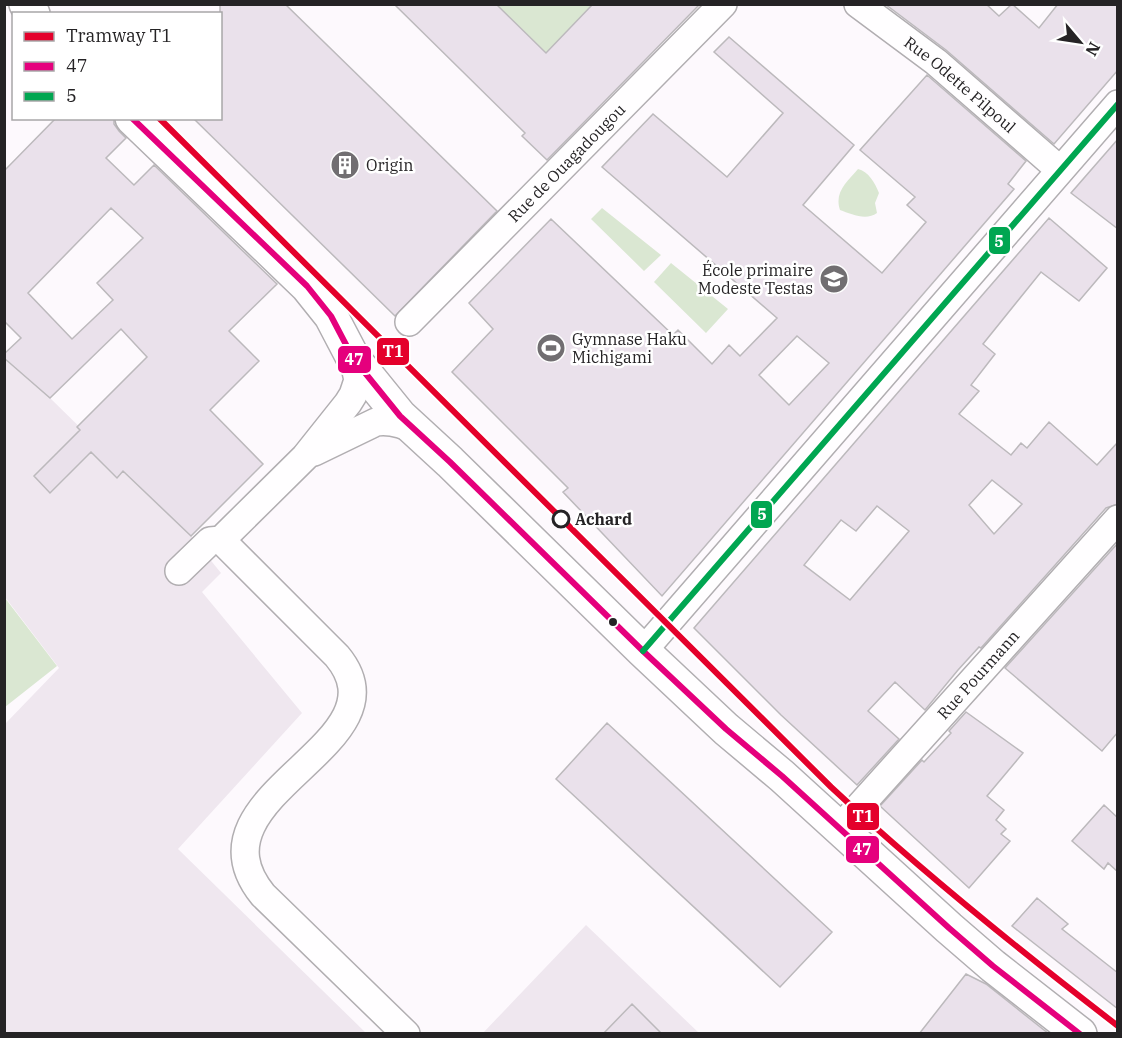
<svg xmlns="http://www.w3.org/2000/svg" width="1122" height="1038" viewBox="0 0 1122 1038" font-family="'IBM Plex Serif',serif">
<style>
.built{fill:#efe7ef}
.green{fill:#dae7d2}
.building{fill:#eae1eb;stroke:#bcb9bc;stroke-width:1.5;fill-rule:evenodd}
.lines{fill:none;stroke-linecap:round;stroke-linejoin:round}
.minor-casing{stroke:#b1aeb1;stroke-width:30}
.tertiary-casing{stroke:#b1aeb1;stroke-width:36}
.minor{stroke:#fffeff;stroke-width:27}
.tertiary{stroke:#fffeff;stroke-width:33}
.bus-1-casing{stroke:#fff;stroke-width:10}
.bus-2-casing{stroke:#fff;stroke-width:10}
.bus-1{stroke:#e5007d;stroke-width:6}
.bus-2{stroke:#00a651;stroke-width:6}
.tram-1-casing{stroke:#fff;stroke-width:10}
.tram-1{stroke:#e4002b;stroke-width:6}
.stop-dot{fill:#fff;stroke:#252325;stroke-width:3}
.bus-dot{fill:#252325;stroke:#fff;stroke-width:2}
.labels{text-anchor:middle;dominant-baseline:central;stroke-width:5;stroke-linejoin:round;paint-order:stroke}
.street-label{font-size:16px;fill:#252325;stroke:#fff}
.poi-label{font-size:16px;fill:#252325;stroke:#fff;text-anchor:start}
.stop-label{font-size:16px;font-weight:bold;fill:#252325;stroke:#fff;text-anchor:start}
.line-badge{stroke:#fff;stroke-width:2}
.badge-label{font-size:16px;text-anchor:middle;font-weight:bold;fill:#fff}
</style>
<rect width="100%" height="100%" fill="#fdf9fd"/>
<path class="built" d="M5 358 50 398 191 536 221 573 202 592 302 713 178 849 366 1033H5V724L59 668 5 597Z
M586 925 699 1033 482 1034Z"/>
<path class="green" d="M496 5H593L546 53Z
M858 169C868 171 875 183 879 193L875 203 877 213C866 221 851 214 840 210 834 192 847 182 858 169Z
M602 208 661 255 644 271 591 219Z
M671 263 728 309 706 333 654 282Z
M5 598 57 666 5 707Z"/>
<path class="building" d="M220 4H285L497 211 395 316 193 118H220Z
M394 4H496L546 53 593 4H700L547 160 522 136 525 133Z
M885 4H986L999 16 1012 4 1039 28 1058 4H1118V70L1054 144 946 50Z
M729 37 854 145 803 205 882 273 926 222 907 205 915 197 860 150 927 75 1026 161 1008 184 1014 189 662 596 563 492 568 488 452 372 493 329 469 303 551 219 673 335 678 330 712 364 729 345 740 356 777 318 602 167 653 114 727 177 783 113 714 52ZM797 336 829 363 789 405 759 375Z
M56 118H114V124L119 131 126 138 106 158 134 185 154 165 277 284 229 331 259 361 210 410 263 464 191 536 123 471 117 478 91 452 50 493 34 476 80 430 77 427 147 357 121 329 50 398 4 358V354L21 338 4 321V171ZM111 208 143 238 97 283 113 300 72 339 28 293Z
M1118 139V229L1071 193Z
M1049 218 1107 268 1079 301 1041 272 983 344 995 354 971 385 979 391 959 414 1011 455 1021 443 1027 448 1049 422 1097 465 1118 442V504L1106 508 981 648 979 647 958 670 925 710 895 682 868 711 899 739 857 785 781 715 694 628ZM992 480 1022 504 994 534 969 505ZM877 506 909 531 850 600 804 565 841 520 856 531Z
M1118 543V732L1102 751 1005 668Z
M966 712 1023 753 987 796 1004 810 996 820 1006 829 1001 834 1010 841 969 888 880 806 922 760 924 762 951 733 949 731Z
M607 723 832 932 780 987 556 779Z
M1104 805 1118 818V872L1108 863 1104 869 1072 841Z
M1037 898 1068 924 1062 929 1118 973V1009L1012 926Z
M966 974 986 984 1049 1034H919Z
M632 1004 662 1034H603Z"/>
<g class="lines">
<g class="minor-casing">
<g id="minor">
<path id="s1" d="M858 4 936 62 1060 170"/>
<path id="s2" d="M409 322 723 4"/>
<path d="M314 452 376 422C391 420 404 424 417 431"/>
<path d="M221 540 337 656C412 746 181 794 263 895L406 1034"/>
<path d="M179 571 210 541 221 540 305 457 348 403 353 395 358 380 353 358"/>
<path d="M643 651 1118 104"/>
<path id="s3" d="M839 829 1118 519"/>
</g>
</g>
<g class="tertiary-casing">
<path id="tertiary" d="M26 4 33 14
M132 118 307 286 331 316 353 358 400 416 450 462 643 651 726 729 782 776 949 928 993 966 1080 1034"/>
</g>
<use href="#minor" class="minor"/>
<use href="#tertiary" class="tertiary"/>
<g class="bus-1-casing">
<path id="bus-1" d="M132 118 307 286 331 316 353 358 400 416 450 462 643 651 726 729 782 776 949 928 993 966 1080 1034"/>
</g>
<g class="bus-2-casing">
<path id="bus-2" d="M643 651 1118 104"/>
</g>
<use href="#bus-1" class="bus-1"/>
<use href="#bus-2" class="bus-2"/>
<g class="tram-1-casing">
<path id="tram-1" d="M159 118 831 787C922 872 1019 950 1118 1026"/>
</g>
<use href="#tram-1" class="tram-1"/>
</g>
<defs>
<g id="building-disc" transform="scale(1.5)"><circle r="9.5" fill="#716e71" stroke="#fff"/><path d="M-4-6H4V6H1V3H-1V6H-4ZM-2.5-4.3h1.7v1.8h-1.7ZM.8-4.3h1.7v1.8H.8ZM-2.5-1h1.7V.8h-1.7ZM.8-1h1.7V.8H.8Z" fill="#fff"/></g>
<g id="school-disc" transform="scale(1.5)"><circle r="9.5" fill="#716e71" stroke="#fff"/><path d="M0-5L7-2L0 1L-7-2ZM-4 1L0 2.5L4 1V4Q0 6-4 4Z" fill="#fff"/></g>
<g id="stadium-disc" transform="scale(1.5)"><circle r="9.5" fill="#716e71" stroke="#fff"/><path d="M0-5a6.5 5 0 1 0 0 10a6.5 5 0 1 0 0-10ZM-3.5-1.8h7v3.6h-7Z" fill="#fff"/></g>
</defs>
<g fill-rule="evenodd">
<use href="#building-disc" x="345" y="165"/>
<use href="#school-disc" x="834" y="279"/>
<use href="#stadium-disc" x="551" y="348"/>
</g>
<circle class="stop-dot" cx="561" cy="519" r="8"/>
<circle class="bus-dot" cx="613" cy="622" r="5"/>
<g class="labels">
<g class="street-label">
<text stroke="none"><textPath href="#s1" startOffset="130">Rue Odette Pilpoul</textPath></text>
<text stroke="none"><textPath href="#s2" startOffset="224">Rue de Ouagadougou</textPath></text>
<text stroke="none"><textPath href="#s3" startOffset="208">Rue Pourmann</textPath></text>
</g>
<g class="poi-label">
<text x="366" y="165">Origin</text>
<text x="813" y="270" text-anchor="end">École primaire<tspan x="813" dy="18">Modeste Testas</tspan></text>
<text x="572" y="339">Gymnase Haku<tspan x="572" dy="18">Michigami</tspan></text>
</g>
<g class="stop-label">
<text x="575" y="519">Achard</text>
</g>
</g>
<g class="line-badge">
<rect x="988" y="226" width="23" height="29" rx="6" fill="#00a651"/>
<rect x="376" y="337" width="34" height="29" rx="6" fill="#e4002b"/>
<rect x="337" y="345" width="35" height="29" rx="6" fill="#e5007d"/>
<rect x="750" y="500" width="23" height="29" rx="6" fill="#00a651"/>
<rect x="846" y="802" width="34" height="29" rx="6" fill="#e4002b"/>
<rect x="845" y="835" width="35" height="29" rx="6" fill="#e5007d"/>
</g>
<g class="badge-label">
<text x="999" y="247">5</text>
<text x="393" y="357">T1</text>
<text x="354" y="365">47</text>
<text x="762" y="520">5</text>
<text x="863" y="822">T1</text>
<text x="862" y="855">47</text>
</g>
<rect width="1122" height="1038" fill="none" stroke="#252325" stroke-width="12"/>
<rect x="12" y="12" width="210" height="108" fill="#ffffff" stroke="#a8a7a8" stroke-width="1.5"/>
<rect x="24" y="32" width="30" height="9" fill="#e4002b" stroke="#a8a7a8" stroke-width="1.5"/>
<text x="66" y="42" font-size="18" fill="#252325">Tramway T1</text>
<rect x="24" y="62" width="30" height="9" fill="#e5007d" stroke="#a8a7a8" stroke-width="1.5"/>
<text x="66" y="72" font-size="18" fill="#252325">47</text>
<rect x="24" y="92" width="30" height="9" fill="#00a651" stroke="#a8a7a8" stroke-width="1.5"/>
<text x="66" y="102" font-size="18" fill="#252325">5</text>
<g transform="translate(1080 42) rotate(119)" stroke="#ffffff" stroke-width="4.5" paint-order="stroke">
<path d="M0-4.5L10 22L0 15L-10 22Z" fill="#252325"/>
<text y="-9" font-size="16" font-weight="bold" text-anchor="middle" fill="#252325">N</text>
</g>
</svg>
